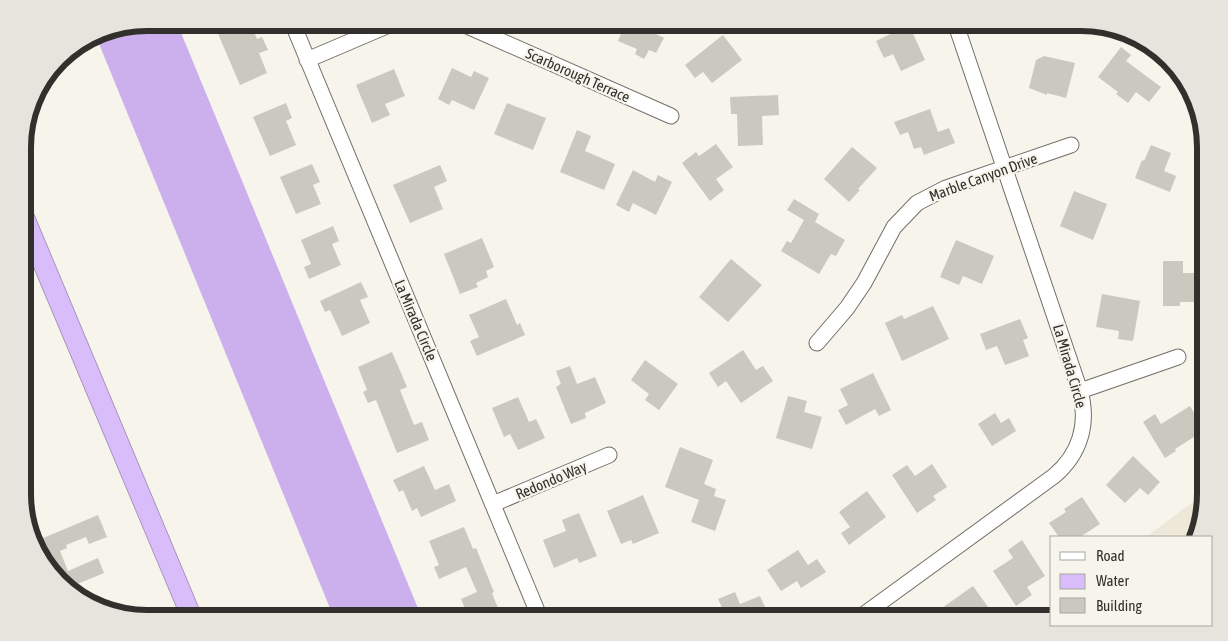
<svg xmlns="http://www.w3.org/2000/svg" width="1228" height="641" viewBox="0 0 1228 641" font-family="'Asap Condensed',sans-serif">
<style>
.built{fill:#ede8d8}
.forest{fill:#ccb0ed}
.water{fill:#d9bcfa;stroke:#a792bc}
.building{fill:#cbc8c0}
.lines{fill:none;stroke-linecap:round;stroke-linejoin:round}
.minor-casing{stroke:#716f67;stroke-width:17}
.minor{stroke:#fff;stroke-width:15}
.labels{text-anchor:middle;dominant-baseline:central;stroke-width:4.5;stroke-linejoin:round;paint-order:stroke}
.street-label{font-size:15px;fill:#31302c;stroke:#f6f4eb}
.rim{fill:none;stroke:#31302c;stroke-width:6}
</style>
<rect width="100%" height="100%" fill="#f6f4eb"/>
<path class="built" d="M1205 493 1195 537H1146Z"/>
<path class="forest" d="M147 22 177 23 422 618H334L95 34 100 32Z"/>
<path class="water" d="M23 188 203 618H181L23 242Z"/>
<path class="building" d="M213 22H250L257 39 262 37 268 50 259 53 267 73 240 85Z
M626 22H641L640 26 664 38 656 53 649 50 644 59 635 54 637 49 618 41Z
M909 25 925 60 901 71 893 54 884 58 876 41Z
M723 35 742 60 712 83 703 72 695 78 685 65Z
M1121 47 1131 55 1126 61 1161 87 1149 102 1136 92 1128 103 1116 94 1118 92 1098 77Z
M1044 56 1075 63 1066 98 1047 93V95L1029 88 1036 60Z
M452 68 471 77 474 71 489 78 474 110 452 100 449 105 438 99Z
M394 69 405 96 385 104 390 115 372 123 356 85Z
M778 95 779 115 762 116 763 145 738 146 737 114H731L730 97Z
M286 103 292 118 286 121 296 145 270 156 253 117Z
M507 103 546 118 533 150 494 134Z
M930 109 938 132 949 128 955 143 924 155 921 147 914 149 908 132 900 135 894 122Z
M577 130 591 136 585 151 615 164 604 190 560 172Z
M716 144 733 167 716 179 724 190 710 201 682 163 696 152 699 156Z
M1151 145 1171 153 1164 171 1176 176 1170 192 1135 178 1142 160 1144 161Z
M852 147 877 168 858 189 860 190 849 202 824 179Z
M312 164 320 182 313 185 321 204 296 214 280 177Z
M440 165 447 181 434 187 443 209 410 223 393 185Z
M633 170 655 182 658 175 672 182 656 215 633 203 629 212 616 205Z
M1074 191 1107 204 1093 240 1060 226Z
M794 199 819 214 815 222 845 240 836 256 831 254 819 274 781 251 787 241 791 243 804 220 787 210Z
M333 226 339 241 332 244 341 265 309 279 304 267 311 264 301 240Z
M482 238 494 267 486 271 488 277 476 283 478 287 460 294 444 254Z
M956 240 994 256 982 284 963 276 959 285 940 277Z
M731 259 762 285 728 322 699 297Z
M1163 261H1183V273H1204V302H1180V306H1163Z
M361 282 368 297 360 300 370 323 342 336 330 310 325 312 320 301Z
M1102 294 1140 301 1133 341 1118 339 1119 331 1096 327Z
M506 299 517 325 520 323 525 335 477 356 470 341 479 337 469 315Z
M933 306 949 339 902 361 885 323 902 315 904 319Z
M1020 319 1028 338 1023 340 1029 356 1005 365 997 346 986 350 980 334Z
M743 350 756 370 763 366 773 381 741 403 726 381 718 387 709 373Z
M392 352 407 387 400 390 414 425 422 422 429 440 397 453 376 400 368 403 363 392 367 390 358 367Z
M645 360 678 384 659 410 645 400 649 394 631 380Z
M570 366 577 384 595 377 606 403 585 413 586 418 571 424 556 387 561 384 556 371Z
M873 373 891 410 879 416 875 409 846 425 838 410 848 405 840 389Z
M788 396 807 401 804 412 822 417 812 449 776 438Z
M518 397 529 422 536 419 545 438 518 450 510 434 504 437 492 408Z
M1190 406 1205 430 1175 449 1176 451 1165 458 1143 422 1155 414 1161 424Z
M995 413 1001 423 1009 418 1016 431 992 446 978 424Z
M680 447 713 460 704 484 716 489 714 496 726 500 715 531 691 522 699 500 665 487Z
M1133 456 1160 482 1148 495 1140 488 1125 503 1106 485Z
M932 464 947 487 933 496 936 500 917 513 892 475 907 465 915 476Z
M424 466 435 490 449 484 456 501 421 517 417 508 412 511 403 490 399 492 393 480Z
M867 491 886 517 849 545 841 533 850 527 839 512Z
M643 495 659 533 633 544 631 540 621 544 607 511Z
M1082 497 1100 524 1080 537H1059L1049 523 1066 512 1064 509Z
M579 513 597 556 579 563 577 558 554 568 543 540 566 531 562 520Z
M98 515 107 537 89 544 86 537 66 545 67 548 60 551 68 571 98 558 104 573 70 587 48 570 36 541Z
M464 527 473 549 476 548 494 592 492 593 502 618H469L461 599 477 592 466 567 439 579 434 567 439 565 429 541Z
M1022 540 1045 576 1027 587 1032 595 1016 606 993 571 1013 558 1008 550Z
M798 550 808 565 817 559 826 572 801 588 797 581 781 591 767 570Z
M973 586 996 618H950L942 608Z
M735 592 740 604 760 596 770 618H727L718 599Z"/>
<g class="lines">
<g class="minor-casing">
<path id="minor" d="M292 22 540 618
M458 22 671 116
M307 60 396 22
M817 343 847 308 864 283 894 227 917 203 946 188 1071 145
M1080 391 1178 357
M493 504 609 455
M859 618 1054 476C1080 454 1089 424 1080 391L955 22"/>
</g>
<use href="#minor" class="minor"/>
</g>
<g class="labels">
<g class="street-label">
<text transform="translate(578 75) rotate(24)">Scarborough Terrace</text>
<text transform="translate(983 177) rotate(-20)">Marble Canyon Drive</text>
<text transform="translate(416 320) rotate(67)">La Mirada Circle</text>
<text transform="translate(1070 366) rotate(74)">La Mirada Circle</text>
<text transform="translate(551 480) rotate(-23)">Redondo Way</text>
</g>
</g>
<path d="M0 0H1228V641H0ZM147 31H1081A116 116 0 0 1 1197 147V494A116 116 0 0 1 1081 610H147A116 116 0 0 1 31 494V147A116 116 0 0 1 147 31Z" fill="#e6e4dc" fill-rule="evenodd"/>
<path class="rim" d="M147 31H1081A116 116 0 0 1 1197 147V494A116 116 0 0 1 1081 610H147A116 116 0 0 1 31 494V147A116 116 0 0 1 147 31Z"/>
<rect x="1050" y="536" width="162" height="90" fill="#f6f4eb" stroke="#a7a69f"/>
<rect x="1060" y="552" width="25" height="8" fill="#ffffff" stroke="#a7a69f"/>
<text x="1096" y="561" font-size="15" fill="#31302c">Road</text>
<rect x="1060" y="574" width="25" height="15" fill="#d9bcfa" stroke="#a7a69f"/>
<text x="1096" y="586" font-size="15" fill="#31302c">Water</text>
<rect x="1060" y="598" width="25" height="15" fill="#cbc8c0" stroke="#a7a69f"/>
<text x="1096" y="611" font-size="15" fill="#31302c">Building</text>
</svg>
